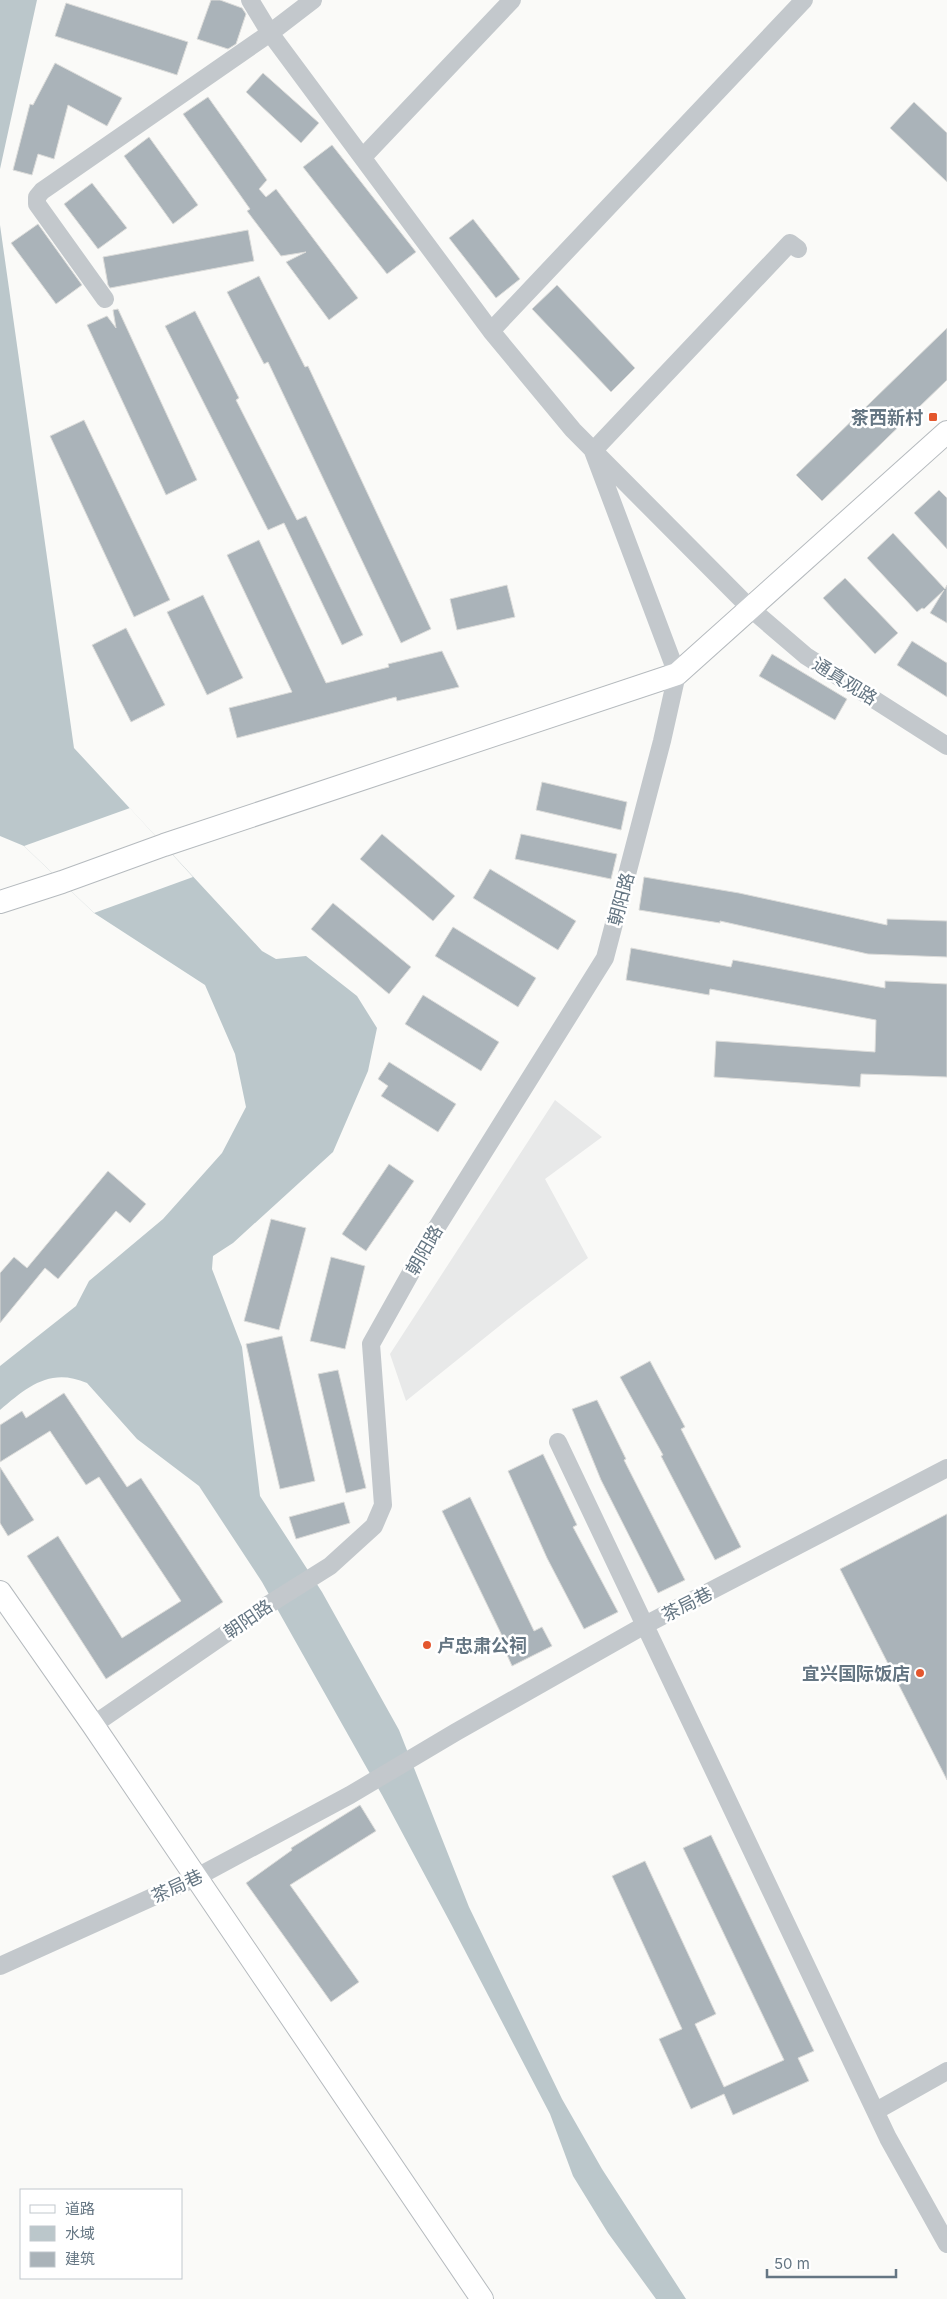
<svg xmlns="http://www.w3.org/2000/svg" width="947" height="2299" viewBox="0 0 947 2299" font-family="Inter,'Noto Sans SC',sans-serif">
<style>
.built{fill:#e8e9e9}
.water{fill:#bbc7cb}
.pier{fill:#fafaf8}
.building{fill:#aab3b9;stroke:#dcdcda}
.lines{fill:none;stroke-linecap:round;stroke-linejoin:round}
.major-casing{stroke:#b5babe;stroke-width:24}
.minor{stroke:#c3c8cc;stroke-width:18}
.major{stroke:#fff;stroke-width:22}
.poi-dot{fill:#e4572e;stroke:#fff;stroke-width:2}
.labels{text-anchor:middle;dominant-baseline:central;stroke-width:5;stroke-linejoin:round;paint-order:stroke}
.poi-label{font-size:18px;font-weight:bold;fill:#657683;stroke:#fff;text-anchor:end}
.street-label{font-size:18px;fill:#657683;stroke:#fff}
</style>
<rect width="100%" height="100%" fill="#fafaf8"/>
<path class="built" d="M555 1100 602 1137 545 1179 588 1258 517 1312 406 1401 390 1354Z"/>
<path class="water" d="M0 0H37L0 169Z
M0 225 74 748 262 951 276 959 306 956 357 996 377 1028 368 1071 333 1152 233 1243 213 1256 212 1269 242 1347 260 1496 322 1592 399 1730 469 1907 562 2099 602 2169 686 2299H656L608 2233 573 2176 550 2114 451 1924 382 1795 262 1582 199 1486 137 1439 87 1383C50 1367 27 1387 0 1410V1366L76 1306 89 1281 163 1219 222 1153 246 1107 235 1054 205 985 94 913 24 846 0 836Z"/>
<path class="pier" d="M130 808 193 877 94 913 24 846Z"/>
<path class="building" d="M211 0H220L242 8 246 14 236 44 228 49 197 39Z
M66 3 188 42 177 75 55 36Z
M55 63 122 98 107 126 68 105 54 159 38 154 32 175 13 170 30 104 33 105Z
M263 73 319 123 301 143 246 92Z
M208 97 267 180 259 189 266 197 276 189 358 298 329 320 286 262 306 252 281 256 247 211 250 209 183 114Z
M914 102 947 133V182L890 128Z
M149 137 198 205 173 224 124 156Z
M332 145 416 252 387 274 303 167Z
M92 183 127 228 98 249 64 204Z
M473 219 520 279 496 298 449 238Z
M38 224 82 285 56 304 11 243Z
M248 230 254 261 110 288 108 285 103 257Z
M259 276 305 367 308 366 431 629 401 643 268 362 264 364 227 292Z
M557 285 635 368 611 392 532 309Z
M118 309 197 480 166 495 87 325 107 316 116 328 113 310Z
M195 311 239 398 236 400 297 520 306 516 363 635 342 645 284 523 268 530 165 326Z
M947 328V380L822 501 796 475Z
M84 420 170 600 134 617 50 436Z
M939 490 947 498V549L914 513Z
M893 533 945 589 947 585V623L930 613 944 590 924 609 922 608 917 612 867 558Z
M259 540 326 683 389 667 388 664 442 651 459 687 397 701 396 697 237 738 229 708 292 692 227 555Z
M845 578 898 633 875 654 823 598Z
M507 585 515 617 457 630 450 599Z
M203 595 243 678 207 695 167 612Z
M126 628 165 705 131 722 92 645Z
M912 641 947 663V697L897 665Z
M772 654 847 699 835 720 759 676Z
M542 782 627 802 621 830 536 810Z
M382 834 455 896 433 921 360 859Z
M521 834 617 854 611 879 515 859Z
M490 869 576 921 558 950 473 898Z
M644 877 739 893 887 925V919L947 921V957L868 954 720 921V923L639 910Z
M333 903 411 967 389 994 311 929Z
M453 927 536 978 518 1007 435 956Z
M631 948 731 967 733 960 885 988V981L947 984V1077L861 1074 860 1087 714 1077 716 1041 875 1052 876 1020 710 989 709 995 626 980Z
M423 995 499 1042 481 1071 405 1024Z
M389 1062 456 1104 438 1132 381 1096 388 1086 378 1079Z
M389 1164 414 1181 366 1251 342 1234Z
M108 1171 146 1204 130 1223 116 1211 58 1279 45 1268 0 1323V1273L14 1257 27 1268Z
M271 1219 306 1228 279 1330 244 1321Z
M331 1257 365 1266 345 1349 310 1341Z
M282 1336 315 1481 280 1489 246 1344Z
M650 1361 685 1427 681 1429 741 1547 715 1560 661 1456 663 1455 620 1377Z
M338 1370 366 1488 346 1493 318 1374Z
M64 1393 127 1487 141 1478 223 1602 106 1679 27 1556 58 1536 122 1638 181 1601 99 1477 86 1485 50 1431 0 1462V1425L22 1411 26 1418Z
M597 1400 626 1459 624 1460 685 1580 658 1593 601 1480 572 1409Z
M543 1454 577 1525 573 1527 618 1612 584 1629 547 1558 508 1471Z
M0 1467 34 1520 8 1536 0 1523Z
M470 1497 534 1631 542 1627 552 1646 512 1666 503 1646 506 1644 442 1511Z
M344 1502 350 1523 296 1539 289 1517Z
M947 1514V1780L840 1569Z
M360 1805 376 1831 290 1885 359 1982 331 2002 246 1883 292 1850 291 1848Z
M711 1835 814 2051 798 2058 809 2081 733 2115 724 2094 691 2109 659 2039 682 2029 612 1876 645 1861 716 2014 695 2024 724 2087 784 2060 683 1848Z"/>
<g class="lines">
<g class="major-casing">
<path id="major" d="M0 902 62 882 164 845 677 674 947 432
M0 1592 93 1725 482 2299"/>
</g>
<path class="minor" d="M250 0 270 33 491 331 573 430 750 608 806 656 947 746
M363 157 512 0
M105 299 37 204V197L42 191 270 33 313 0
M491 331 804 0
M558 1442 888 2138 947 2244
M93 1725 263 1608 330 1566 374 1526 383 1505 371 1344 432 1235 605 958 662 741 677 674 593 451 790 243 798 249
M0 1966 197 1877 350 1795 456 1732 645 1625 947 1468
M876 2111 947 2071"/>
<use href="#major" class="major"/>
</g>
<g class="poi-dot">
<rect x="928" y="412" width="10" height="10" rx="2.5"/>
<circle cx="427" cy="1645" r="5"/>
<circle cx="920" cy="1673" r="5"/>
</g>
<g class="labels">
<g class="poi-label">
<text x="923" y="417">茶西新村</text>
<text x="437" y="1645" text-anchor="start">卢忠肃公祠</text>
<text x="910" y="1673">宜兴国际饭店</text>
</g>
<g class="street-label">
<text transform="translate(845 681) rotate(32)">通真观路</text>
<text transform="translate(621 899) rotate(-75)">朝阳路</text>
<text transform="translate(424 1250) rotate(-60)">朝阳路</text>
<text transform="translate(687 1604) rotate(-27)">茶局巷</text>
<text transform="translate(248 1619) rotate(-34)">朝阳路</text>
<text transform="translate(177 1886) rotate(-25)">茶局巷</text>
</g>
</g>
<rect x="20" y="2189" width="162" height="90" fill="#ffffff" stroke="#c1c8cd"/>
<rect x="30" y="2205" width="25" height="8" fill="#ffffff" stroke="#c1c8cd"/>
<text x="65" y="2214" font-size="15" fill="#657683">道路</text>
<rect x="30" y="2226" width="25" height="15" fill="#bbc7cb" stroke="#c1c8cd"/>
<text x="65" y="2239" font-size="15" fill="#657683">水域</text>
<rect x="30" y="2252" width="25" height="15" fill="#aab3b9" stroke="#c1c8cd"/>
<text x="65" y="2264" font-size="15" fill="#657683">建筑</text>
<path d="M767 2269v8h129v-8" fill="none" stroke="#657683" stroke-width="2.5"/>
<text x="774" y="2269" font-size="15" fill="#657683" stroke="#ffffff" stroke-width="4" paint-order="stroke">50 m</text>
</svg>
